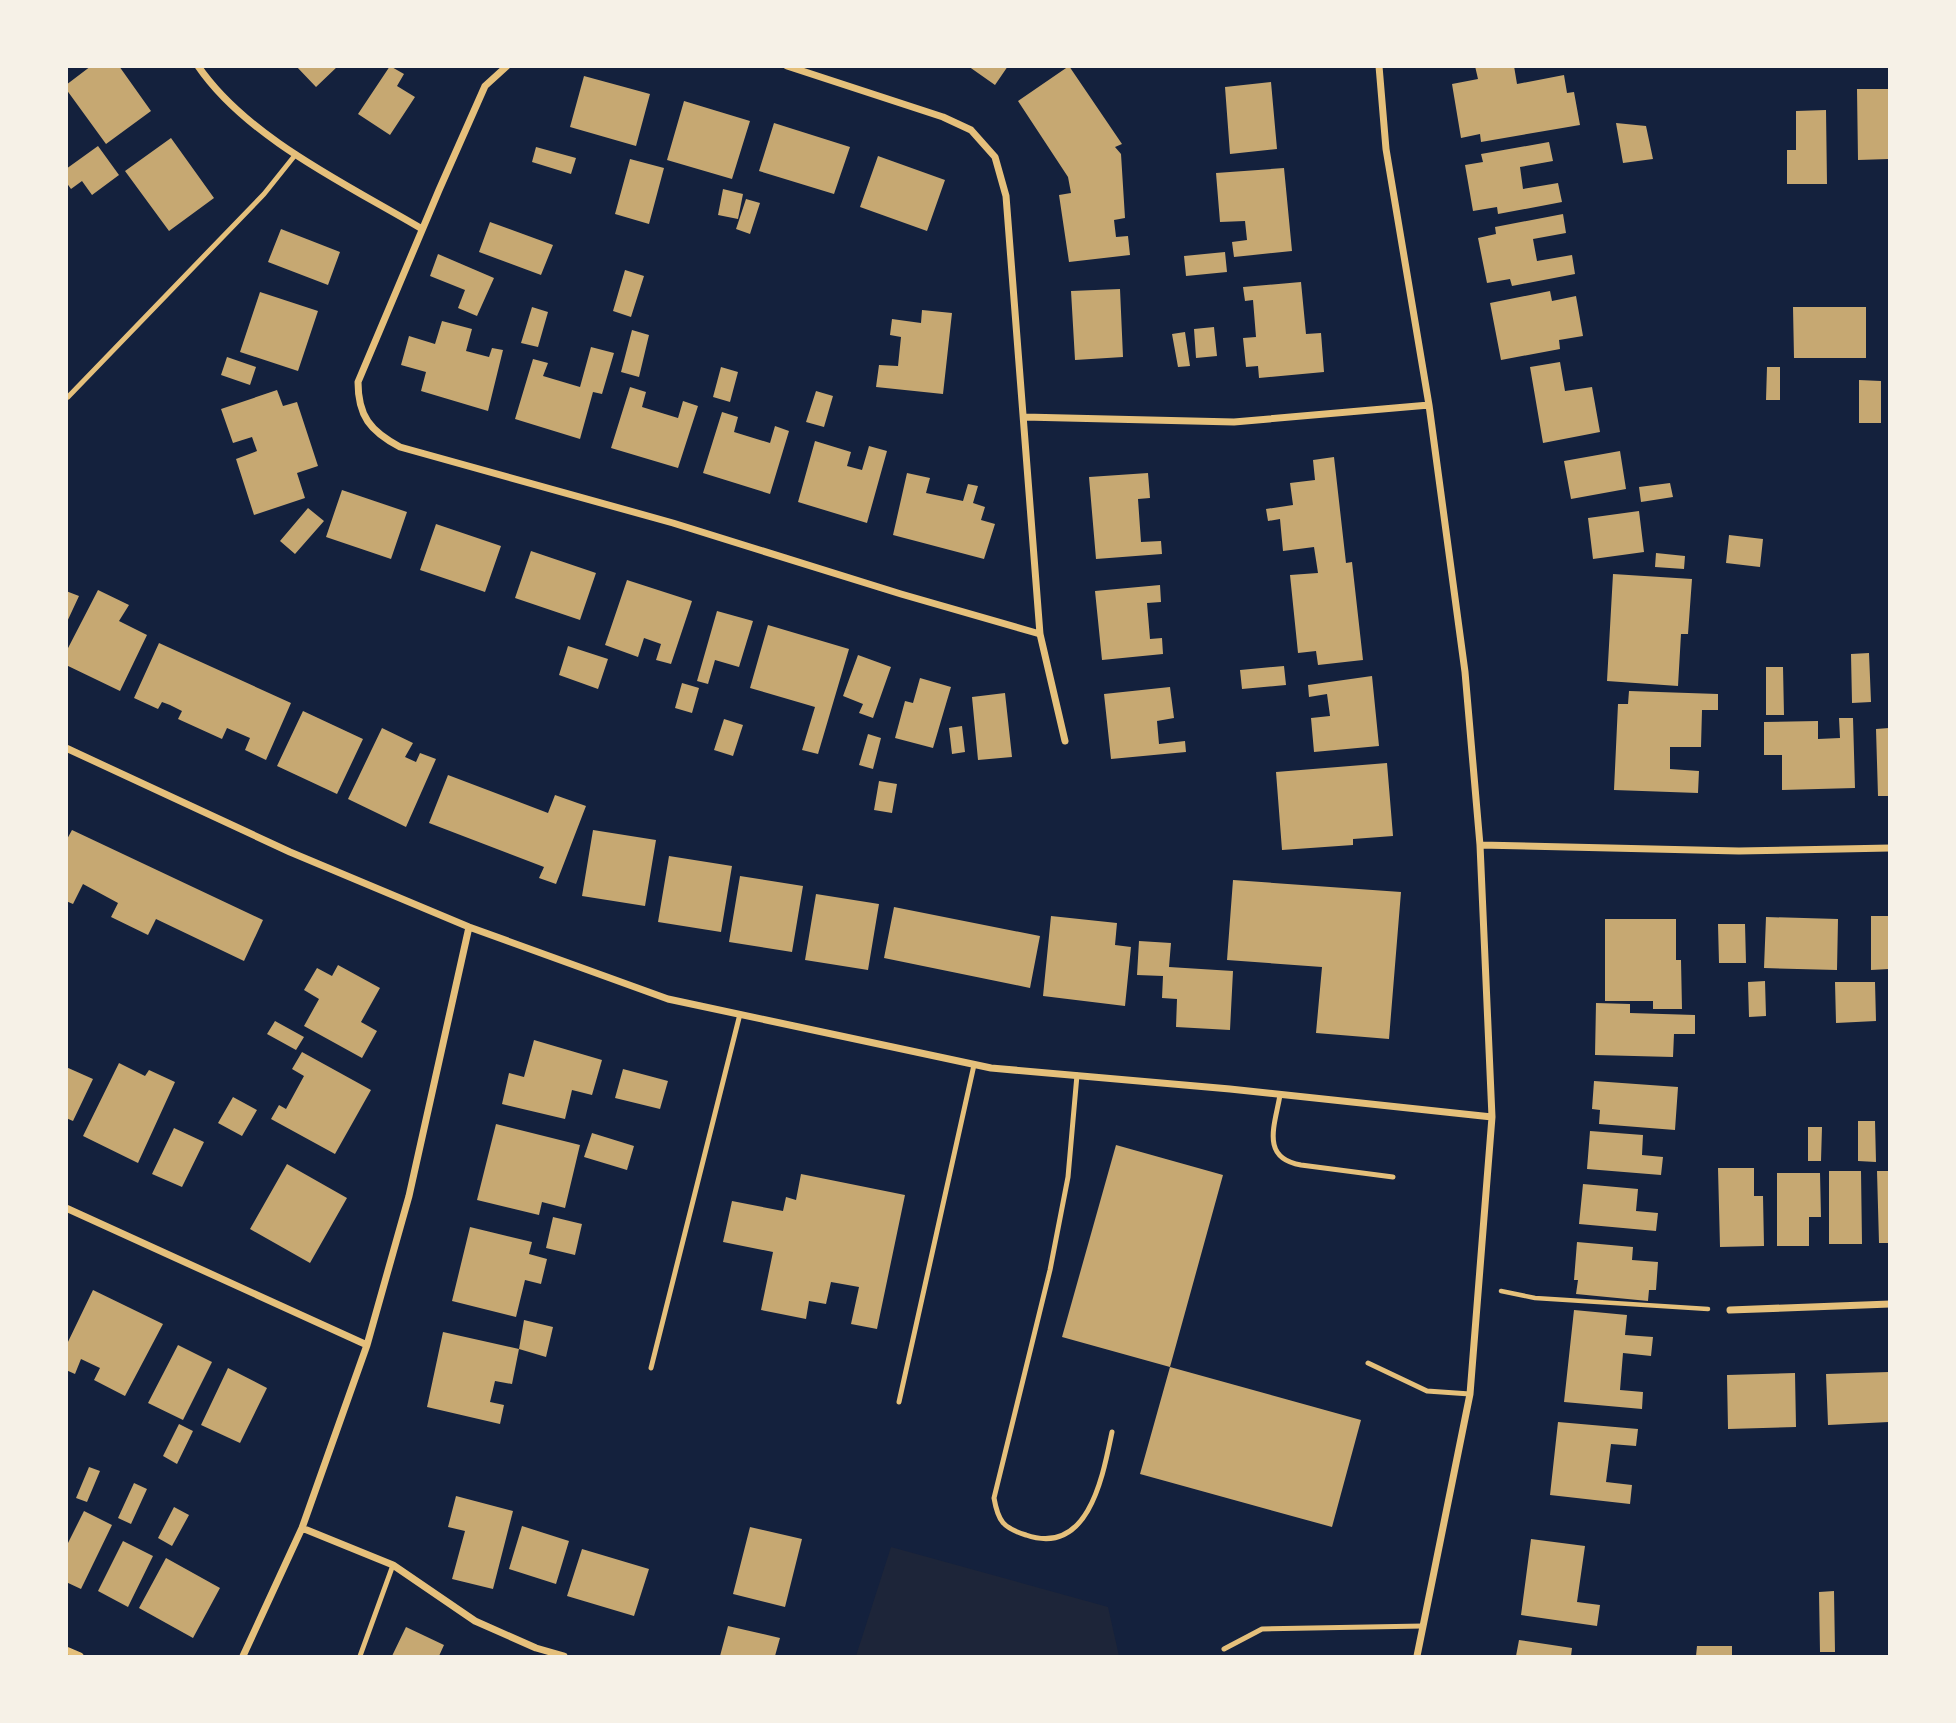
<svg xmlns="http://www.w3.org/2000/svg" width="1956" height="1723" viewBox="0 0 1956 1723" font-family="'DejaVu Sans',sans-serif">
<style>
.green{fill:#1d2539}
.building{fill:#c6a872}
.lines{fill:none;stroke-linecap:round;stroke-linejoin:round}
.path{stroke:#e5c07b;stroke-width:4.5}
.service{stroke:#e5c07b;stroke-width:5}
.minor{stroke:#e5c07b;stroke-width:7}
</style>
<rect width="100%" height="100%" fill="#14213d"/>
<path class="green" d="M891 1547 1108 1607 1119 1656H856Z"/>
<path class="building" d="M91 66H119L151 111 106 144 66 89V85Z
M296 66H338L316 87Z
M390 66 404 74 397 86 415 97 390 135 358 114Z
M968 66H1008L995 85Z
M1069 66 1122 144 1115 147 1121 154 1125 218 1114 220 1116 237 1128 236 1130 255 1069 262 1059 195 1071 193 1068 177 1018 101Z
M1475 66H1514L1517 84 1564 75 1567 93 1574 92 1580 125 1481 142 1480 134 1461 138 1452 84 1478 79Z
M584 76 650 94 636 146 570 127Z
M1271 82 1277 149 1230 154 1225 87Z
M1857 89H1889V159L1858 160Z
M684 101 750 121 732 179 667 160Z
M1826 110 1827 184H1787V150H1796V111Z
M774 123 850 147 834 194 759 171Z
M1616 123 1646 126 1653 159 1623 163Z
M171 138 214 198 169 231 125 171Z
M1549 142 1553 161 1520 167 1523 189 1558 183 1562 202 1498 214 1497 207 1473 211 1465 165 1483 162 1481 154Z
M98 146 119 175 92 195 82 181 71 189 66 182V169Z
M536 147 576 158 571 174 532 162Z
M878 156 945 180 927 231 860 207Z
M630 159 664 168 649 224 615 214Z
M1284 168 1292 251 1234 257 1232 242 1247 240 1245 221 1220 222 1216 173Z
M723 189 743 194 738 219 718 215Z
M746 199 760 203 750 234 736 229Z
M1563 214 1566 233 1533 239 1537 261 1572 255 1575 274 1512 286 1510 279 1487 283 1478 238 1496 234 1495 227Z
M490 222 553 245 541 275 479 252Z
M281 229 340 252 328 285 268 262Z
M1225 252 1227 272 1186 276 1184 256Z
M438 254 494 278 477 316 458 308 465 290 430 276Z
M625 270 644 276 631 317 613 311Z
M1301 282 1306 334 1321 333 1324 372 1259 378 1258 366 1246 367 1243 338 1256 337 1253 300 1245 301 1243 287Z
M1120 289 1123 357 1075 360 1071 291Z
M1550 291 1552 301 1576 296 1583 336 1559 340 1560 349 1501 360 1490 303Z
M260 292 318 311 298 371 240 352Z
M532 307 548 312 538 347 521 343Z
M1793 307H1866V358H1794Z
M922 310 952 313 943 394 876 387 879 365 898 366 901 337 890 335 892 319 921 323Z
M442 321 472 329 466 351 489 357 492 348 503 350 488 411 421 391 426 372 401 365 409 336 435 344Z
M1214 327 1217 356 1196 358 1194 329Z
M632 330 649 335 639 377 621 372Z
M1185 332 1190 366 1178 367 1172 334Z
M591 347 614 353 602 394 593 392 580 439 515 419 533 359 548 363 543 376 580 387Z
M227 357 256 367 250 385 221 375Z
M1560 362 1565 391 1592 387 1600 432 1543 443 1530 367Z
M721 367 738 372 730 402 713 397Z
M1767 367H1780V400H1766Z
M1859 380 1881 381V423H1859Z
M630 387 646 392 642 407 678 418 683 401 698 406 678 468 611 448Z
M277 390 283 406 297 402 318 466 297 473 305 498 254 515 236 459 257 451 252 437 233 443 221 409Z
M816 391 833 396 824 427 806 422Z
M722 412 738 417 734 432 770 443 775 426 789 431 770 494 703 473Z
M815 441 851 452 847 466 862 470 869 446 887 451 867 523 798 502Z
M1620 451 1626 489 1571 499 1564 461Z
M1334 457 1346 563 1352 562 1363 660 1318 665 1316 651 1298 653 1290 575 1318 573 1314 547 1283 551 1280 519 1268 521 1266 509 1293 505 1290 483 1315 480 1313 460Z
M907 473 930 478 926 493 963 501 968 484 978 486 973 503 985 507 981 520 995 524 984 559 893 535Z
M1148 473 1150 498 1138 499 1141 542 1161 541 1162 554 1096 559 1089 477Z
M1670 483 1673 497 1641 502 1639 487Z
M342 490 407 512 391 559 326 537Z
M308 508 324 521 295 554 280 541Z
M1639 511 1644 552 1593 559 1588 518Z
M436 524 501 546 485 592 420 570Z
M1729 535 1763 539 1760 567 1726 563Z
M531 551 596 573 580 620 515 598Z
M1656 553 1685 556 1684 569 1655 567Z
M1613 574 1692 579 1688 634H1681L1678 686 1607 681Z
M627 580 692 601 671 664 656 660 661 644 644 638 638 657 605 645Z
M1160 585 1161 602 1147 603 1150 639 1162 638 1163 654 1102 660 1095 591Z
M98 590 129 605 119 621 147 635 120 691 66 665V652Z
M66 591 79 596 66 624Z
M717 611 753 621 739 667 715 660 708 684 697 681Z
M768 625 849 649 818 754 802 750 815 707 750 688Z
M159 643 291 703 266 760 245 750 250 738 227 728 222 739 178 719 182 711 170 705 162 702 158 709 134 698Z
M568 646 608 659 598 689 559 675Z
M1869 653 1871 702 1852 703 1851 654Z
M858 655 891 667 873 718 859 713 863 704 843 696Z
M1284 666 1286 685 1242 689 1240 670Z
M1766 667H1783L1784 715H1766Z
M1372 676 1379 746 1314 752 1311 718 1330 716 1327 694 1309 697 1308 685Z
M920 678 951 687 933 748 895 738 905 701 913 703Z
M682 683 699 688 692 713 675 708Z
M1170 687 1174 718 1157 721 1159 744 1185 741 1186 752 1111 759 1104 694Z
M1629 691 1718 694V710H1702L1701 747H1670V769L1699 771 1698 793 1614 790 1618 704H1628Z
M1005 693 1012 757 978 760 972 697Z
M303 711 363 739 337 794 277 766Z
M1839 718H1853L1855 788 1782 790V755H1764V722L1818 721V739L1840 738Z
M724 719 743 725 733 756 714 750Z
M962 726 965 752 952 754 949 728Z
M382 728 413 743 405 757 416 762 420 753 436 759 406 827 348 799Z
M1889 728V796H1878L1876 729Z
M868 734 881 738 873 769 859 765Z
M1387 763 1393 836 1353 839V845L1282 850 1276 772Z
M448 775 548 813 555 795 586 806 556 884 539 878 544 867 429 823Z
M879 781 897 784 892 813 874 810Z
M72 830 263 920 244 961 156 919 148 935 111 917 118 903 83 884 73 904 66 901V841Z
M593 830 656 840 645 906 582 896Z
M669 856 732 866 721 932 658 922Z
M740 876 803 886 792 952 729 942Z
M1233 880 1401 892 1389 1039 1316 1033 1322 967 1227 960Z
M816 894 879 904 868 970 805 960Z
M894 907 1040 936 1030 988 884 958Z
M1051 916 1117 923 1115 945 1131 947 1125 1006 1043 996Z
M1871 916H1889V969L1871 970Z
M1766 917 1838 919 1837 970 1764 968Z
M1605 919H1676V960H1681L1682 1009H1653V1001H1605Z
M1718 924H1745L1746 963H1719Z
M1139 941 1171 943 1169 967 1233 971 1230 1030 1176 1027 1177 999 1162 998 1163 976 1137 975Z
M338 965 380 988 361 1022 377 1031 362 1058 304 1026 319 999 304 990 317 968 332 976Z
M1765 981 1766 1016 1749 1017 1748 982Z
M1835 982H1875L1876 1021 1836 1023Z
M1596 1003 1630 1004V1013L1695 1015V1034H1674L1673 1057 1595 1055Z
M275 1021 304 1037 296 1050 267 1034Z
M534 1040 602 1060 592 1095 572 1090 565 1119 502 1104 509 1073 524 1077Z
M302 1052 371 1090 335 1154 271 1119 279 1105 286 1109 304 1076 292 1069Z
M119 1063 145 1076 149 1070 175 1082 138 1163 83 1136Z
M66 1067 93 1079 73 1121 66 1118Z
M623 1069 668 1081 660 1109 615 1098Z
M1594 1081 1678 1087 1675 1130 1599 1124 1600 1110 1592 1109Z
M233 1097 257 1110 242 1136 218 1123Z
M1858 1121H1875L1876 1162 1858 1161Z
M496 1124 580 1145 565 1208 542 1202 539 1215 477 1200Z
M1808 1127H1822L1821 1161H1808Z
M174 1128 204 1142 182 1187 152 1174Z
M1590 1131 1643 1135 1642 1155 1663 1157 1661 1175 1587 1169Z
M592 1133 634 1146 627 1170 584 1157Z
M1116 1145 1223 1175 1170 1367 1062 1337Z
M287 1164 347 1198 310 1263 250 1229Z
M1718 1168H1754V1196H1763L1764 1246 1720 1247Z
M1829 1171H1861L1862 1244H1829Z
M1877 1171H1889V1243H1879Z
M1777 1173H1820L1821 1217H1809V1246H1777Z
M801 1174 905 1195 877 1329 851 1324 859 1287 831 1282 826 1304 809 1301 806 1319 761 1310 773 1252 723 1242 732 1201 783 1211 786 1197 796 1200Z
M1583 1184 1638 1189 1636 1211 1658 1213 1656 1231 1579 1224Z
M553 1217 582 1224 575 1255 546 1248Z
M470 1227 532 1242 529 1254 547 1259 541 1284 525 1280 516 1317 452 1301Z
M1577 1242 1633 1247 1632 1260 1658 1262 1656 1290H1649L1648 1301 1576 1294 1578 1280H1574Z
M93 1290 163 1324 125 1396 94 1380 100 1368 81 1359 75 1374 66 1370V1346Z
M1574 1310 1627 1315 1625 1335 1653 1337 1651 1356 1623 1353 1620 1390 1643 1392 1642 1409 1564 1402Z
M524 1320 553 1327 546 1357 519 1349Z
M443 1332 519 1349 512 1384 495 1381 490 1402 504 1405 500 1424 427 1407Z
M178 1345 212 1362 183 1420 148 1403Z
M1170 1367 1361 1420 1332 1527 1140 1474Z
M228 1368 267 1388 240 1443 201 1425Z
M1889 1372V1422L1828 1425 1826 1374Z
M1795 1373 1796 1427 1728 1429 1727 1375Z
M1558 1422 1638 1429 1636 1446 1611 1444 1608 1467 1606 1482 1632 1485 1630 1504 1550 1495Z
M179 1424 193 1431 177 1464 163 1456Z
M89 1467 100 1471 87 1502 76 1498Z
M134 1483 147 1489 131 1524 118 1518Z
M456 1496 513 1511 493 1589 452 1579 465 1531 448 1527Z
M174 1507 189 1515 172 1546 158 1538Z
M84 1511 112 1525 81 1589 66 1582V1547Z
M522 1526 569 1541 556 1584 509 1569Z
M750 1527 802 1539 785 1607 733 1594Z
M1531 1539 1585 1546 1577 1602 1600 1605 1597 1626 1521 1615Z
M123 1541 153 1556 128 1607 98 1591Z
M582 1549 649 1569 634 1616 567 1596Z
M166 1558 220 1588 193 1638 139 1608Z
M1834 1591 1835 1652H1820L1819 1592Z
M728 1626 780 1638 775 1656H720Z
M406 1627 444 1645 439 1656H392Z
M1519 1640 1572 1648 1571 1656H1516Z
M1697 1646H1732V1656H1696Z"/>
<g class="lines">
<path class="path" d="M1501 1291 1535 1298 1708 1309"/>
<path class="service" d="M68 397 264 194 296 154
M1077 1075 1068 1177 1050 1270 994 1498C998 1521 1003 1528 1026 1535 1089 1557 1103 1475 1112 1432
M1280 1095C1275 1125 1260 1158 1301 1165L1393 1177
M1368 1363 1427 1391 1470 1394
M651 1368 740 1014
M899 1402 974 1065
M1224 1649 1262 1629 1423 1626
M360 1656 393 1565"/>
<path class="minor" d="M198 66C247 138 348 185 422 229
M507 66 485 86 439 190 358 382C358 416 370 431 400 447L673 523 901 594 1040 634
M787 66 943 117 971 130 995 157 1006 196 1040 634 1065 741
M1379 66 1386 149 1429 405 1465 672 1480 845 1492 1117 1470 1394 1417 1656
M1024 417 1234 422 1429 405
M66 748 290 852 469 927 668 999 991 1068 1230 1089 1492 1117
M1480 845 1739 851 1890 848
M66 1208 367 1345
M1730 1310 1890 1304
M302 1528 393 1565 475 1621 536 1648 564 1656
M66 1650 80 1656
M243 1656 302 1528 367 1345 409 1196 469 927"/>
</g>
<rect width="1956" height="1723" fill="none" stroke="#f6f1e7" stroke-width="136"/>
</svg>
